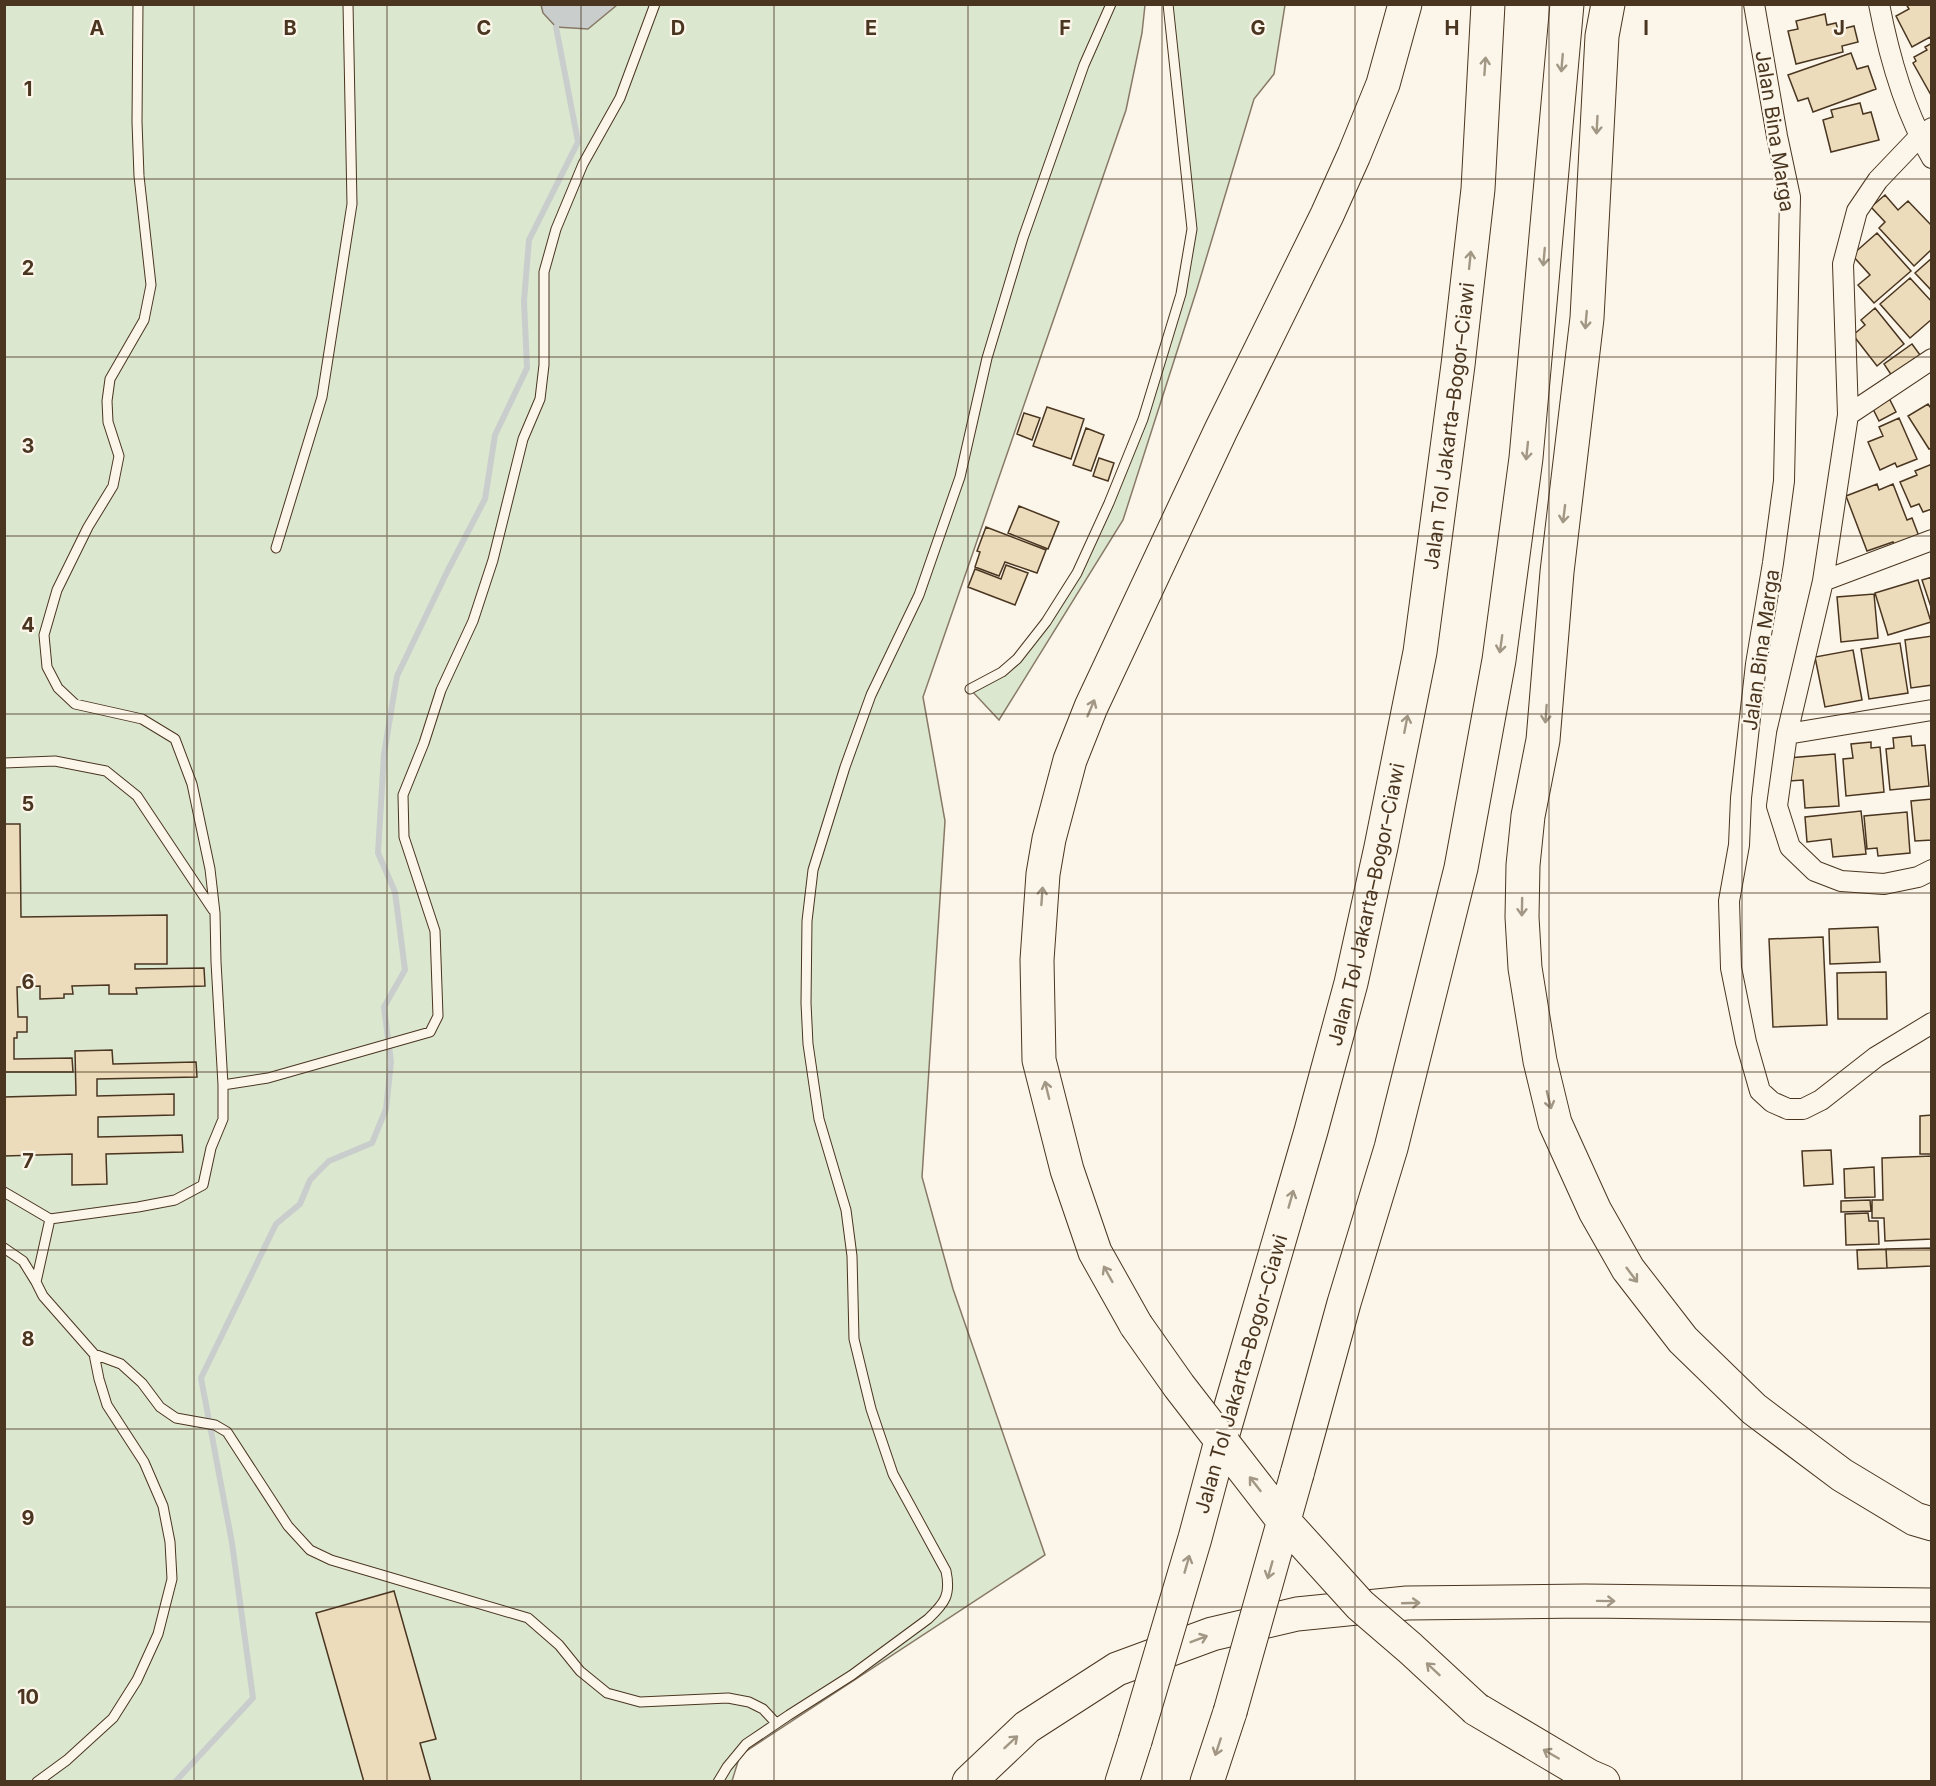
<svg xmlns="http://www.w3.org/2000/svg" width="1936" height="1786" viewBox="0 0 1936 1786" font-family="Inter,sans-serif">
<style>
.green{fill:#dce7d0;stroke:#887966;stroke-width:1.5}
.water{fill:#c9cecd;stroke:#887966;stroke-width:1.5}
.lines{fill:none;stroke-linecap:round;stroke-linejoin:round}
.stream{stroke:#c9cecd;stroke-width:6}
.building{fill:#ecdcbc;stroke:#4a3520;stroke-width:1.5}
.lane-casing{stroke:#4a3520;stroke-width:11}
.street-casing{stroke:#4a3520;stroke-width:22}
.highway-casing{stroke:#4a3520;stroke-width:35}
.lane{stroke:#fbf6e9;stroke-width:9}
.street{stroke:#fbf6e9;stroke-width:20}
.highway{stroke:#fbf6e9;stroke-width:33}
.highway-bridge-casing{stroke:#4a3520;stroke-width:35;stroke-linecap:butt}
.highway-bridge{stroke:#fbf6e9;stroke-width:33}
.oneway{stroke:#a29684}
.grid{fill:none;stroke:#4a3520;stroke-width:1.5;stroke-opacity:0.55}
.labels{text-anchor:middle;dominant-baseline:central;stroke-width:4.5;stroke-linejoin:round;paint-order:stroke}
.street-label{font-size:20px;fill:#4a3520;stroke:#fbf6e9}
.grid-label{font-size:20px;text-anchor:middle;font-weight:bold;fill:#4a3520;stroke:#fbf6e9;stroke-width:4.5;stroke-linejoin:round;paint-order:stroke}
</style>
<rect width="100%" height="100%" fill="#fbf6e9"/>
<path class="green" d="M5 5H1145L1142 33 1126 110 923 697 945 821 922 1177 953 1289 1045 1555 740 1755 732 1781 5 1782Z
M1168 5H1285L1274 74 1254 99 1197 289 1123 520 999 720 970 689 1017 659 1077 573 1143 419 1182 290 1192 229Z"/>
<path class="water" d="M541 5V4L617 5 588 29 556 27 543 13Z"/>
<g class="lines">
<path class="stream" d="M175 1782 253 1698 232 1543 201 1378 276 1224 300 1204 310 1180 329 1161 372 1143 386 1109 391 1062 384 1007 405 970 395 892 378 853 384 754 397 676 447 572 485 499 495 435 527 368 524 301 529 240 578 142 556 27"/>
</g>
<path class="building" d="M1906 4H1932V40L1930 37 1912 47 1896 16 1909 9Z
M1825 14 1827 25 1836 23 1838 30 1854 26 1858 42 1842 46 1843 52 1796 64 1788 31 1798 29 1796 21Z
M1932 43V94L1931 95 1913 63 1916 61 1914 57 1927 50 1925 47Z
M1851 53 1857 69 1868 66 1876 89 1813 112 1808 98 1798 101 1788 75Z
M1860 103 1863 114 1871 112 1879 140 1831 152 1823 120 1833 117 1831 110Z
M1885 195 1898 210 1908 201 1932 226V249L1914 266 1879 228 1885 222 1871 207Z
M1877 233 1911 271 1874 303 1858 285 1870 275 1852 255Z
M1932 258V291L1915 273Z
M1910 278 1932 302V319L1910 338 1880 304Z
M1875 308 1904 344 1877 366 1853 335 1865 325 1861 320Z
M1912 344 1923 359 1894 379 1884 364Z
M1886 392 1896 412 1879 421 1869 401Z
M1928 404 1930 407H1932V448L1929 449 1908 416Z
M1047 407 1084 419 1071 459 1033 446Z
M1024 413 1040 418 1032 440 1017 434Z
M1899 418 1917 459 1897 467 1895 463 1880 470 1868 442 1883 436 1879 427Z
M1086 428 1104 435 1091 471 1073 465Z
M1099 458 1114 463 1108 481 1093 476Z
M1932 464V509L1923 512 1919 504 1911 507 1900 482 1917 475 1915 471Z
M1877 484 1879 490 1893 484 1907 520 1912 518 1920 539 1896 549 1893 542 1867 551 1846 496Z
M1019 506 1059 522 1048 549 1008 533Z
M986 527 1046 550 1037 573 1005 562 999 576 975 567 980 552 977 551Z
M1006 565 1028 573 1015 605 968 587 975 569 1001 579Z
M1932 577V610L1922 580Z
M1918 580 1931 622 1888 635 1875 593Z
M1874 594 1878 638 1841 642 1837 597Z
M1932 636V685L1911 688 1905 640Z
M1900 643 1908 693 1869 699 1861 649Z
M1853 650 1862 700 1825 707 1815 657Z
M1911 736 1912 746 1925 745 1929 786 1890 790 1886 749 1894 748 1893 738Z
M1871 742V748L1880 747 1884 792 1846 796 1843 759 1853 758 1851 744Z
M1835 754 1839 806 1805 808 1803 780 1789 781 1788 758Z
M1932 799V840L1915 841 1911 801Z
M1861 811 1866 854 1833 857 1831 839 1807 842 1805 817Z
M1907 812 1910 853 1878 856 1877 848 1867 849 1864 816Z
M4 824H20L21 917 167 915V964H135V969L204 968 205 986 136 988 137 994H109V985L72 986 73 994H64V998L40 999V986L17 987 18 1017H27V1032H17V1038H14V1059L72 1058 73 1072H4Z
M1878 927 1880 962 1830 964 1829 929Z
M1823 937 1827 1025 1773 1027 1769 939Z
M1886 972 1887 1019H1838L1837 973Z
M112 1050 113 1064 196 1062 197 1077 97 1079V1096L174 1094V1115L98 1117V1137L182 1135 183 1152 106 1154 107 1184 72 1185V1154L4 1156V1097L76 1095 75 1051Z
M1932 1115V1154H1920V1116Z
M1831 1150 1833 1184 1804 1186 1802 1151Z
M1932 1156V1239L1885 1241 1884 1218H1872V1200H1883L1882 1158Z
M1874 1167 1875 1197 1845 1198 1844 1169Z
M1870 1200 1871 1211 1841 1212V1201Z
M1868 1213 1869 1221H1878L1879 1244 1846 1245 1845 1214Z
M1932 1248V1266L1887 1268 1886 1249Z
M1886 1249 1887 1268 1858 1269 1857 1250Z
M394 1591 436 1739 420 1743 431 1782H364L316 1613Z"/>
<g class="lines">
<g class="lane-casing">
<path id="lane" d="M276 548 322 397 352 204 348 4
M970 689 1002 672 1017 659 1046 622 1077 573 1109 503 1143 419 1181 294 1192 229 1168 4
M4 763 55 761 106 771 137 796 213 910
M223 1085 268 1078 430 1032 438 1016 435 931 404 837 403 795 424 743 441 690 473 621 493 560 523 439 540 399 544 365V272L556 229 583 164 620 98 655 4
M4 1192 50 1219 36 1282 43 1296 94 1354 99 1379 107 1405 144 1462 163 1506 170 1542 172 1579 158 1634 137 1680 113 1718 67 1760 37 1782
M50 1219 138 1207 175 1200 203 1185 211 1148 223 1119V1085L216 962 215 913 210 869 192 784 175 739 142 719 75 704 58 688 47 667 44 635 57 590 88 527 113 486 119 456 108 422 107 401 110 379 144 320 151 285 139 176 137 122 138 4
M4 1248 23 1261 36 1282
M94 1354 121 1364 142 1383 160 1407 176 1418 215 1425 227 1432 288 1526 310 1550 331 1560 528 1618 559 1645 580 1671 607 1693 640 1702 728 1698 749 1702 763 1709 776 1723
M718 1782 727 1767 746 1744 789 1715 852 1675 928 1619C945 1603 951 1595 946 1571L893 1474 871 1409 854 1339 852 1256 846 1210 819 1119 808 1044 806 1003 807 921 813 870 845 767 871 695 919 595 960 477 987 358 1023 238 1084 65 1111 4"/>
</g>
<g class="street-casing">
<path id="street" d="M1754 4 1777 136 1790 197 1784 481 1773 563 1756 664 1741 798 1739 845 1729 901 1731 968 1746 1042 1760 1091 1772 1102 1788 1109H1803L1821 1100 1876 1057 1932 1023
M1879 4C1889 56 1905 113 1932 158
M1932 128 1919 137 1878 180 1857 211 1843 264 1848 415 1823 581 1787 734 1777 806 1790 847 1815 871 1841 881 1884 884 1918 877 1932 870
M1848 415 1932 359
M1823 581 1932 540
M1787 734 1932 710"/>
</g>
<g class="highway-casing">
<g id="highway">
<path d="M1608 4 1602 36 1587 318 1557 572 1543 740 1528 816 1523 865 1522 917 1525 968 1540 1061 1555 1123 1595 1211 1628 1269 1683 1340 1754 1409 1842 1475 1915 1519 1932 1524"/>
<path d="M1136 1325 1095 1252 1067 1170 1039 1060 1037 960 1043 874 1049 839 1070 760 1091 707 1221 430 1327 215 1354 155 1383 84 1405 4"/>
<path id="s1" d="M1222 1437 1311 1131 1351 983 1381 847 1420 652 1458 365 1478 189 1488 4"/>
<path d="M1297 1474 1344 1303 1391 1148 1461 868 1499 660 1526 458 1567 4"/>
<path d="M1476 1709 1589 1776 1603 1782"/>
<path d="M969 1782 1027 1727 1117 1669 1212 1634 1297 1614 1407 1603 1585 1601 1932 1605"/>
<path d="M1122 1782 1135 1741"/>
<path d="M1207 1782 1230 1712"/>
</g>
</g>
<use href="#lane" class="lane"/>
<use href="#street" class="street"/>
<use href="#highway" class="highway"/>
<g class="highway-bridge-casing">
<path id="highway-bridge" d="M1136 1325 1179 1386 1282 1519 1360 1605 1410 1648 1476 1709
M1230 1712 1297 1474
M1135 1741 1195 1538 1222 1437"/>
</g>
<use href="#highway-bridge" class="highway-bridge"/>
</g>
<defs><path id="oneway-shaft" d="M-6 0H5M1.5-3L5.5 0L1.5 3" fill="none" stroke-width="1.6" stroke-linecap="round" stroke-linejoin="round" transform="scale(1.5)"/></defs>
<g class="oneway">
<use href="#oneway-shaft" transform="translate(1562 63) rotate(95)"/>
<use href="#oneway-shaft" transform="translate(1485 66) rotate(-86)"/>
<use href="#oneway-shaft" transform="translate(1597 125) rotate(93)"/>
<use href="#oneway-shaft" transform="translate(1544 257) rotate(95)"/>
<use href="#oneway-shaft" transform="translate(1470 260) rotate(-84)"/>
<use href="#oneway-shaft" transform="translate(1586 320) rotate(95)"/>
<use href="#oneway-shaft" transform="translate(1527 451) rotate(96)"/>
<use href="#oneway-shaft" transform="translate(1564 514) rotate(97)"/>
<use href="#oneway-shaft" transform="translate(1501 644) rotate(98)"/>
<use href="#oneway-shaft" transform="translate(1091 708) rotate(-67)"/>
<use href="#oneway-shaft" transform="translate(1546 714) rotate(94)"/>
<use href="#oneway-shaft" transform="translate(1406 724) rotate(-79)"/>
<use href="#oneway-shaft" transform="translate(1042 896) rotate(-86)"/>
<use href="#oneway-shaft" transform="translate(1522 907) rotate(91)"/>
<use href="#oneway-shaft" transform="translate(1047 1090) rotate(-104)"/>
<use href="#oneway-shaft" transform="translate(1549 1100) rotate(76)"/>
<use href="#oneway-shaft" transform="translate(1291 1199) rotate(-74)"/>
<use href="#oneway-shaft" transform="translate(1108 1274) rotate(-119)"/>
<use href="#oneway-shaft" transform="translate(1632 1275) rotate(53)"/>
<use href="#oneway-shaft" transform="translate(1255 1484) rotate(-128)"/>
<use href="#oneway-shaft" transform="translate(1187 1564) rotate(-74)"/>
<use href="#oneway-shaft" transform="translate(1270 1570) rotate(106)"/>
<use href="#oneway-shaft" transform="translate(1606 1601) rotate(1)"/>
<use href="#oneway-shaft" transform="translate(1411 1603) rotate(-2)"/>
<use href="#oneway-shaft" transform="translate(1199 1639) rotate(-21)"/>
<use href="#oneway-shaft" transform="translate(1433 1669) rotate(-137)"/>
<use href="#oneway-shaft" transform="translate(1011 1742) rotate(-43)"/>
<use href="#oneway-shaft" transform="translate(1218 1747) rotate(108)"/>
<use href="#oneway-shaft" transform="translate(1551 1754) rotate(-150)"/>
</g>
<path class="grid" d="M194 4V1782M387 4V1782M581 4V1782M774 4V1782M968 4V1782M1162 4V1782M1355 4V1782M1549 4V1782M1742 4V1782M4 179H1932M4 357H1932M4 536H1932M4 714H1932M4 893H1932M4 1072H1932M4 1250H1932M4 1429H1932M4 1607H1932"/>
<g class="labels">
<g class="street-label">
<text transform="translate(1775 131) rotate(81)">Jalan Bina Marga</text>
<text stroke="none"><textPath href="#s1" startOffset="1038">Jalan Tol Jakarta–Bogor–Ciawi</textPath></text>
<text transform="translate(1761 650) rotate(-82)">Jalan Bina Marga</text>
<text stroke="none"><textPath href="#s1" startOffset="552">Jalan Tol Jakarta–Bogor–Ciawi</textPath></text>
<text transform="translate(1241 1374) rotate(-74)">Jalan Tol Jakarta–Bogor–Ciawi</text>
</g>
</g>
<g class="grid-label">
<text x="97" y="35">A</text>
<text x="290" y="35">B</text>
<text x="484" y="35">C</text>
<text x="678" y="35">D</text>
<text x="871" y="35">E</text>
<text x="1065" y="35">F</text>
<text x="1258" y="35">G</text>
<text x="1452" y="35">H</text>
<text x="1646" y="35">I</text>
<text x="1839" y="35">J</text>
<text x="28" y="96">1</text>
<text x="28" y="275">2</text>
<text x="28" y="453">3</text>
<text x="28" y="632">4</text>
<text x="28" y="811">5</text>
<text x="28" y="989">6</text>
<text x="28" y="1168">7</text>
<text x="28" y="1346">8</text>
<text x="28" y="1525">9</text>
<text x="28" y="1704">10</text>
</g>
<rect width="1936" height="1786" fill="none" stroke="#4a3520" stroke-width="12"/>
</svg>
